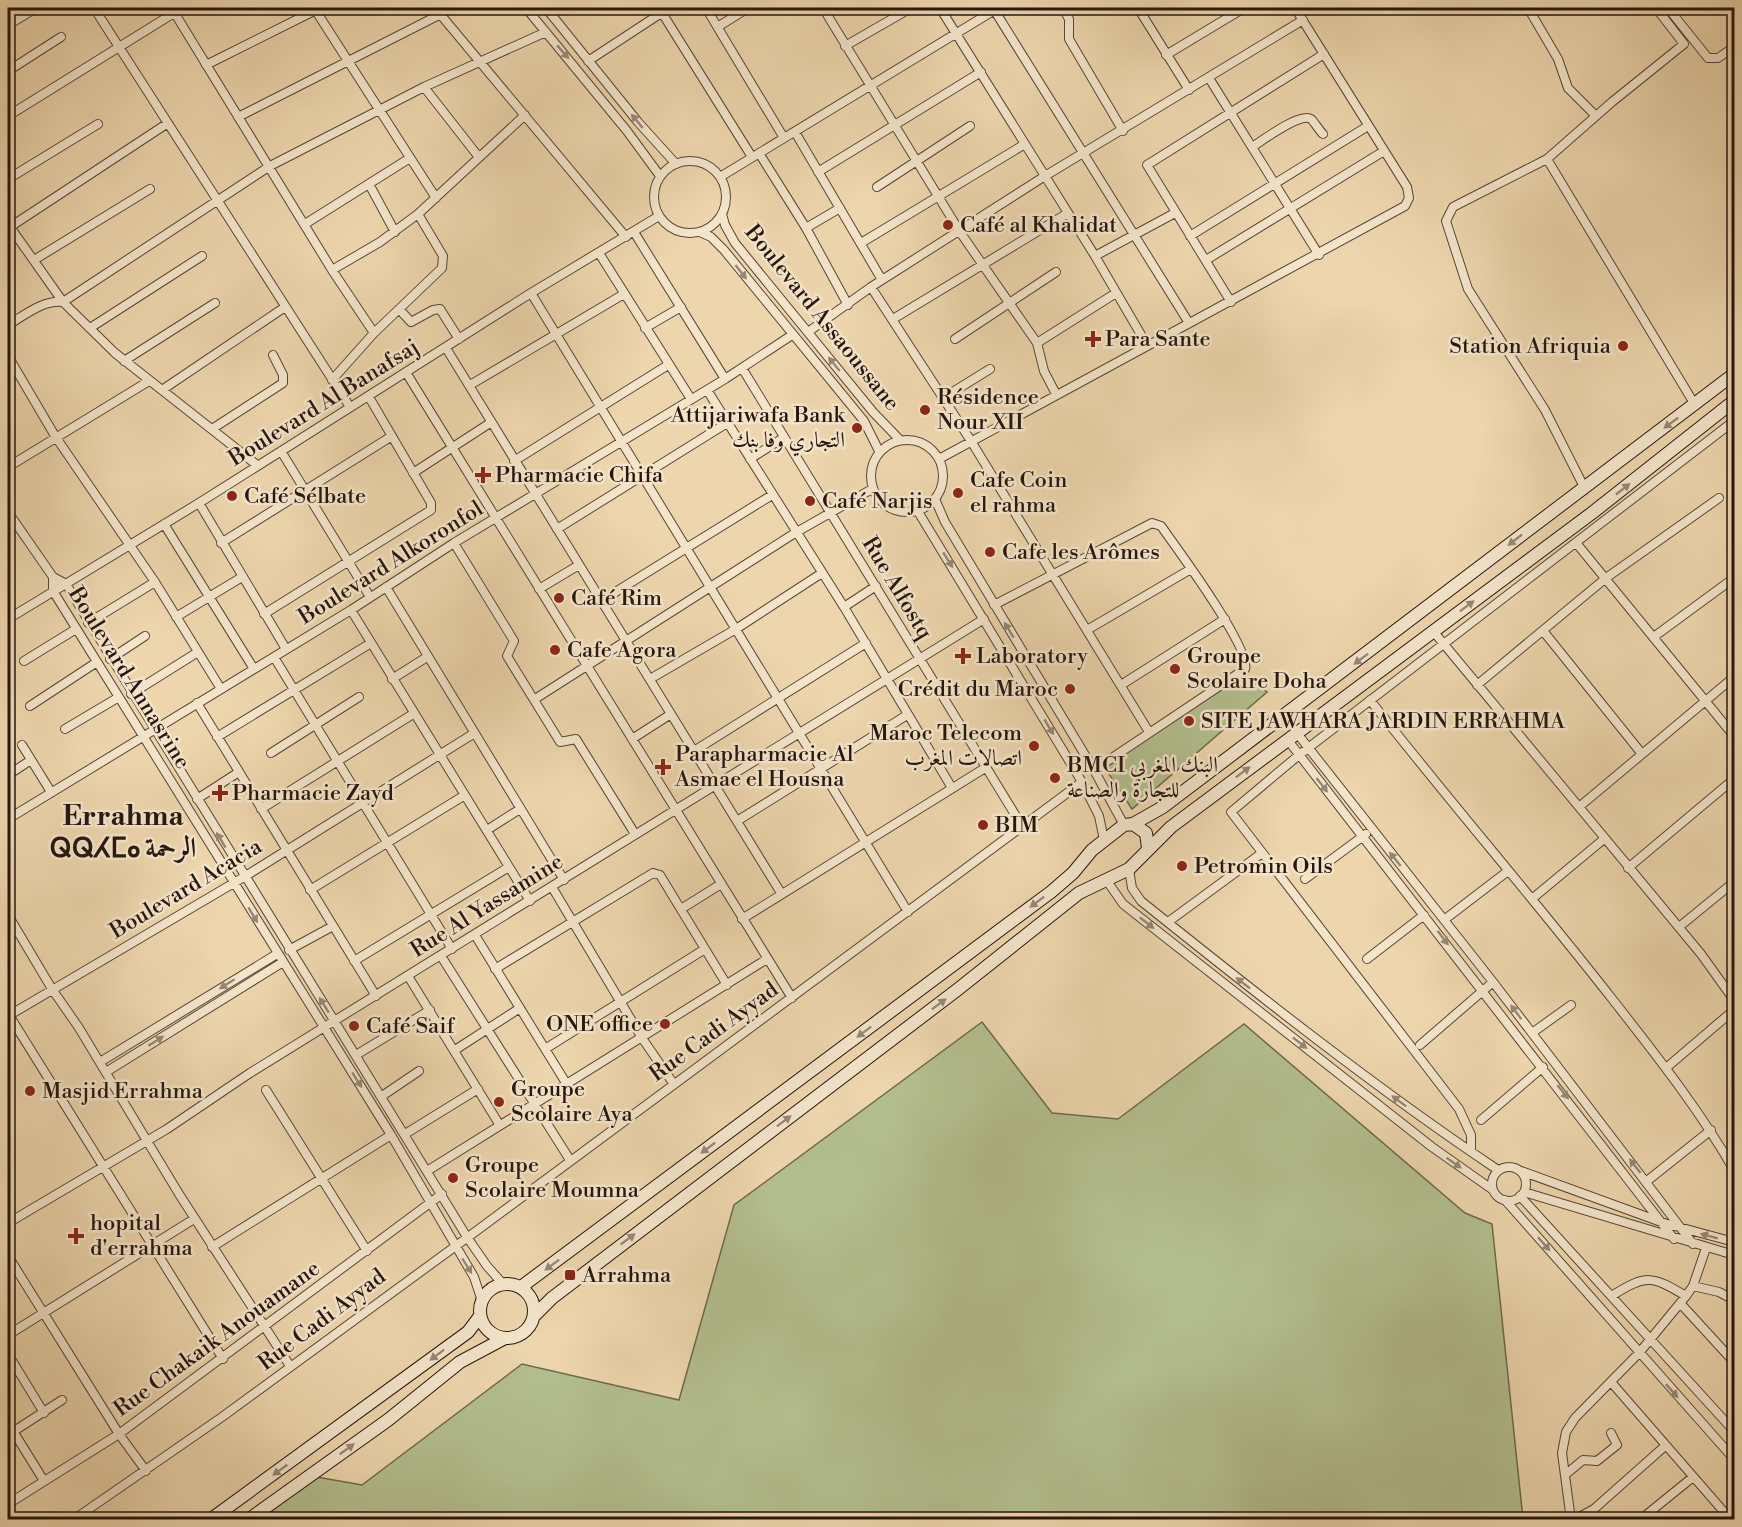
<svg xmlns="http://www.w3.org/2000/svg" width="1742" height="1527" viewBox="0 0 1742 1527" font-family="'Libre Bodoni',Amiri,'Noto Sans Tifinagh',serif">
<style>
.green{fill:#b3be8e;stroke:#6d6a4e;stroke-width:1.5}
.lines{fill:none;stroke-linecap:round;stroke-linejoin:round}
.minor-casing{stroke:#584636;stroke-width:10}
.secondary-casing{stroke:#27160e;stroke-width:14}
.minor{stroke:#f3e4ca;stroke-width:8}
.secondary{stroke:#f3e4ca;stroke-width:12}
.oneway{fill:#978775}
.poi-dot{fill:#8f2418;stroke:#f3e4ca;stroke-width:2}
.labels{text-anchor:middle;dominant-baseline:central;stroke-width:5;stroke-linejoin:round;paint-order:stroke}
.poi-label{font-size:22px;fill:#27160e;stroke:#f3e4ca;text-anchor:start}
.street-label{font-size:22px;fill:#27160e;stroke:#f3e4ca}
.district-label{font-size:28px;font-weight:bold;fill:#27160e;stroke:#f3e4ca}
</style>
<rect width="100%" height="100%" fill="#edd5ad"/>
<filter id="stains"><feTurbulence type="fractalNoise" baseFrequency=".00333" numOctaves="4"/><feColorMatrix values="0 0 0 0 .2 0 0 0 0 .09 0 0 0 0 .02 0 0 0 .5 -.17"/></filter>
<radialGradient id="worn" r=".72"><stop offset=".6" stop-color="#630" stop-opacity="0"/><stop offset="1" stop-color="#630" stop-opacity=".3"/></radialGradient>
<path class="green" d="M1244 673 1267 692 1132 809 1103 765Z
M982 1022 1052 1113 1118 1119 1244 1024 1465 1213 1492 1224 1523 1519 259 1520 317 1477 362 1485 522 1364 679 1400 734 1205Z"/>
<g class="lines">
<g class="minor-casing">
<path id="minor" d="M94 8 350 407
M314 8 436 198
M435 8 626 237
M526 8 627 131 660 176
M546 8 638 122 676 164
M659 8 752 157
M706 8 784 138
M823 8 960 232 1037 343 1044 371 1056 394
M940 8 1095 256 1147 345
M993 8 1189 323
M1063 8 1069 19V39L1123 131
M1138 8 1189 90
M1528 8 1558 59 1568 88 1596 116
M1668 8 1708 58H1718L1734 47
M1732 8 1734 10
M174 12 332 270 374 333
M8 25 36 8
M719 26 748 8
M845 46 911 8
M1166 55 1244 8
M588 61 669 8
M206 65 320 8
M8 71 61 37
M1209 78 1319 255
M424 87 478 156
M8 116 182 8
M238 117 441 14
M795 132 882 280
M1252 147C1262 141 1300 112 1311 119 1315 123 1319 130 1323 134
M759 153 806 228 848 305
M1547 159 1695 405
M654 197a36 36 0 1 1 72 0a36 36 0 1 1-72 0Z
M818 172 981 72
M720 177 998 8
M8 179 98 124
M369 184 395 232
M877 187 970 126
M722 214 725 225 735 243 873 412 900 440
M8 224 63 302 270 166 424 87 546 32
M305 224 410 158
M10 227 168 123
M806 228 840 208
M634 232 725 379
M700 232 711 237 724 250 864 421 879 451
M1190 236 1368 126
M861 243 1025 144
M599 253 691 399
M1095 256 1175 213
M34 260 150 189
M1206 260 1384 151
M332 270 380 242 418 214 525 115
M871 287 971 441 1149 732
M531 293 908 912
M1231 302 1147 165 1324 54
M399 309 411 322 433 310 440 309 459 339
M893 319 1068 213
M8 325C25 315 42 300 63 302L115 353 257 465
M90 328 202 256
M645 328 681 307
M808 332 871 287 1045 176 1303 20
M955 339 1056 272
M1037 343 1116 293
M446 348 781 893
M8 356 55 436 155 582 221 689
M124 361 215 303
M742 368 1022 826
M407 374 792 998
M332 380 374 333 442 268 443 256 418 214
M470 385 624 294
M162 390 285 307
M707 390 844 607 952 788
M943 398 990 369
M212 429 283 383V375L273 355
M871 476a36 36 0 1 1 72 0a36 36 0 1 1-72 0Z
M281 451 370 597
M750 459 783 438
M939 459 1405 206 1409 198 1407 187 1295 8
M514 461 668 365
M8 467 149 381
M413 473 490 423
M1585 489 1545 410 1468 289 1446 221 1453 207 1547 159 1612 102 1684 44 1656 8
M935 499 945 522 1094 770 1124 825
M199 503 286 649
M917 510 1082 782 1099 816 1104 840
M8 512 53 577 66 584 467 1237 487 1266 503 1284
M164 524 254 669
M557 529 727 423
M221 543 392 436
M454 543 514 641 507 656 560 742 576 739 635 834
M1577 544 1734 736
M53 577V591L391 1135 474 1277 482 1301
M386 587 564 880
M539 589 579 565
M601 601 772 495
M994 605 1152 523 1161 526C1176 547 1252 650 1245 669L1094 770
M844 607 876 586
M351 610 530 901
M264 614 431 510V503L369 397
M176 617 242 577
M8 619 199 503 531 293 659 216
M88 623 155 582
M1087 630 1191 569
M1433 631 1701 954 1734 1000
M1544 632 1642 754
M1655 636 1734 578
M274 657 452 949
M110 659 145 636
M24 661 76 629
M392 679 427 657
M650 679 736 629 822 573
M1121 685 1225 619
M1477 685 1606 578 1719 498
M131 694 198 652
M535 699 795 533 872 489
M1370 700C1450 802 1534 899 1613 1000 1656 1055 1699 1109 1734 1170
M197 703 376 996
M30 706 97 662
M65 729 119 697
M1296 732 1493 982 1693 1244
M217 737 371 643
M632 739 671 714
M1287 739 1674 1239
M22 745 51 792
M694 751 866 643
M271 753 359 697
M8 775 31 760
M197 799 239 772
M1579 807 1734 677
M261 809 413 714
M8 819 351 610 454 543 725 379 792 335
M737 821 907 715
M487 830 520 809
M1628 868 1734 779
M1129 869 1132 888 1141 901C1257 994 1374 1087 1498 1170
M1305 879 1366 834
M1107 881 1123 904 1432 1147 1493 1190
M552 887 642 1038 673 1083
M310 890 465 795
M1533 898 1604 839
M681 909 721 884
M8 915 52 989 79 1028 179 1194 290 1366
M742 919 985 768
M1444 920 1508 871
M1168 922 1262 853
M1679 927 1734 882
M475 935 566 1083
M289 950 333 926
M441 956 570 1160
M1367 959 1424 915
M354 961 509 867
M495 969 653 873 660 875 727 985
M408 976 499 1124
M9 1015 223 1359
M8 1016 244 877 473 734
M1532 1033 1571 1005
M1420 1045 1493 982
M545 1049 705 949
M455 1050 520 1008
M356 1055 430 1010
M100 1062 277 954
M1666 1068 1734 1010
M106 1072 283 962
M266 1090 367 1251
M382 1096 419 1071
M1481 1120 1543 1067
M405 1134 478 1089
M1471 1151V1135L1459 1109 1231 812 1299 755 1734 421
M1492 1184a17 17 0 1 1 34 0a17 17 0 1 1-34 0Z
M427 1171 767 959
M1521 1171 1664 1223 1734 1242
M1647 1181 1711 1130
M1524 1192 1734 1255
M1520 1196 1734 1431
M1505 1200 1734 1459
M8 1223 167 1129 250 1073 984 619
M212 1247 391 1135
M8 1256 119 1434 146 1471
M1693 1286 1719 1292 1734 1300
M1613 1295C1647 1274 1652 1276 1686 1296
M1680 1303 1734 1362
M8 1335 194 1219
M8 1354 44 1413
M1611 1382 1731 1520
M13 1431 44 1481
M8 1435 62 1400
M1565 1475 1583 1460 1597 1461 1617 1445 1611 1433
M8 1504 119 1434 442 1194
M73 1520 222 1417 479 1229 1082 782
M1571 1520 1562 1453 1566 1432 1575 1418 1639 1353 1686 1296 1693 1286 1706 1248
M1574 1520 1594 1509 1665 1446
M1640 1520 1693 1477"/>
</g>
<g class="secondary-casing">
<path id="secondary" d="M1133 824 1146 833 1148 848
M480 1311a27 27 0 1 1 54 0a27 27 0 1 1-54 0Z
M521 1287 1051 892 1073 873 1092 850 1124 825 1133 824 1163 807 1734 374
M534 1316 552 1298 957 990 1079 893 1129 869 1171 827 1592 513 1734 401
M210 1520 468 1332 480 1316
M248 1520 388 1420 460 1362 505 1338"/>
</g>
<use href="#minor" class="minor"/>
<use href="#secondary" class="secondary"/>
</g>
<defs><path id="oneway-solid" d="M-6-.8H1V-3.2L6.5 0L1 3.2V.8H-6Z" transform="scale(1.5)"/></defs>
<g class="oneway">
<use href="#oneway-solid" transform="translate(563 52) rotate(49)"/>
<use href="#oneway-solid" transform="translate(637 121) rotate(-129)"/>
<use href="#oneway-solid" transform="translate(741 272) rotate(52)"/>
<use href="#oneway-solid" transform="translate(834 364) rotate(-129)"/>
<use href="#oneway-solid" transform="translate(1671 423) rotate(143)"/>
<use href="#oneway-solid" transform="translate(1623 489) rotate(-38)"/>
<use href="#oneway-solid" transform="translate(1515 540) rotate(142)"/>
<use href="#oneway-solid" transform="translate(948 560) rotate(58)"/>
<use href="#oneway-solid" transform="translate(1467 606) rotate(-37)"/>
<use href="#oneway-solid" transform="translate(1009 630) rotate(-121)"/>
<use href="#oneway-solid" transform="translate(1361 659) rotate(143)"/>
<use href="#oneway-solid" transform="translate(1049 727) rotate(59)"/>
<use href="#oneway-solid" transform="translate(1243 772) rotate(-37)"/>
<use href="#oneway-solid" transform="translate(1322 785) rotate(52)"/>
<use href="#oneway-solid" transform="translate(221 840) rotate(-121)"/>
<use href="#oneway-solid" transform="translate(1395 859) rotate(-129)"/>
<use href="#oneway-solid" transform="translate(1037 902) rotate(143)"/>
<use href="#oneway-solid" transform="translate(253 915) rotate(59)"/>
<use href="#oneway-solid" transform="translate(1147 923) rotate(38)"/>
<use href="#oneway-solid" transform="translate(1443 938) rotate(53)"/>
<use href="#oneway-solid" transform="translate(1243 983) rotate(-142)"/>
<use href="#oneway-solid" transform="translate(227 984) rotate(148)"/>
<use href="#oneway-solid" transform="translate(939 1004) rotate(-37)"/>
<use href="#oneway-solid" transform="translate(324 1005) rotate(-122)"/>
<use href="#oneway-solid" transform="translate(1516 1012) rotate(-127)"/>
<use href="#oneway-solid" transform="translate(864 1032) rotate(143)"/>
<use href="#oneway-solid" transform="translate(156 1041) rotate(-32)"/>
<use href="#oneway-solid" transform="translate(1300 1043) rotate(38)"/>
<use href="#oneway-solid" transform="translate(357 1080) rotate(58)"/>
<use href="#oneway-solid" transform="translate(1563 1092) rotate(52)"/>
<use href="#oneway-solid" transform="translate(1399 1101) rotate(-143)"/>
<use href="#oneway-solid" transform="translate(784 1121) rotate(-37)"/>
<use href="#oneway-solid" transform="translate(708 1148) rotate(143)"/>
<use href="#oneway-solid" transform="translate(1454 1163) rotate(35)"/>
<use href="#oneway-solid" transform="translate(1635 1166) rotate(-128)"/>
<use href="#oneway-solid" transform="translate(1709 1236) rotate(-165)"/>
<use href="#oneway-solid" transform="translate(628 1239) rotate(-37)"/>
<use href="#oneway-solid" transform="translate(1544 1244) rotate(49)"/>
<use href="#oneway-solid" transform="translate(552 1265) rotate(143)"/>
<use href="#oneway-solid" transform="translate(467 1266) rotate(58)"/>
<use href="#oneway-solid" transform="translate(437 1355) rotate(143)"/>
<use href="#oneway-solid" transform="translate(1672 1391) rotate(48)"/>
<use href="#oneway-solid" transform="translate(347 1449) rotate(-36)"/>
<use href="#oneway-solid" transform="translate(280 1470) rotate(144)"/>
</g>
<g class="poi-dot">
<circle cx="948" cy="225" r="6"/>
<path d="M1090 330h6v6h6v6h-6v6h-6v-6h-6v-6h6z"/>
<circle cx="1623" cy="346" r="6"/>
<circle cx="925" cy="410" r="6"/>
<circle cx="857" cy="428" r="6"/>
<path d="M480 466h6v6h6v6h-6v6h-6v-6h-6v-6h6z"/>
<circle cx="958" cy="493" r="6"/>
<circle cx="232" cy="496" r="6"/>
<circle cx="810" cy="501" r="6"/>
<circle cx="990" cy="552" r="6"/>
<circle cx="559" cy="598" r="6"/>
<circle cx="555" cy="650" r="6"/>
<path d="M960 647h6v6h6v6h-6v6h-6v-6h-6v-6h6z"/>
<circle cx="1175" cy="669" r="6"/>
<circle cx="1070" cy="689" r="6"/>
<circle cx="1189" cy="721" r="6"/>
<circle cx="1034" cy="746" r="6"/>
<path d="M660 758h6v6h6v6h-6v6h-6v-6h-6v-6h6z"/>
<circle cx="1055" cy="778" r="6"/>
<path d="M217 784h6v6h6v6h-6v6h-6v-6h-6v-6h6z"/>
<circle cx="983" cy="825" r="6"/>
<circle cx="1182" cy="866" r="6"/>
<circle cx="665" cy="1024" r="6"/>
<circle cx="354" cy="1026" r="6"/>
<circle cx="30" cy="1091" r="6"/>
<circle cx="499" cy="1102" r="6"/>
<circle cx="453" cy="1178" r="6"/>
<path d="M73 1227h6v6h6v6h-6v6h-6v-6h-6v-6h6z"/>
<rect x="564" y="1269" width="12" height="12" rx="3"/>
</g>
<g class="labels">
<g class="poi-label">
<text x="960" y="225">Café al Khalidat</text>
<text x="1105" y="339">Para Sante</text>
<text x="1611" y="346" text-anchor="end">Station Afriquia</text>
<text x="937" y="397">Résidence<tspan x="937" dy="25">Nour XII</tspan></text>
<text x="845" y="415" text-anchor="end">Attijariwafa Bank<tspan x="845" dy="25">التجاري وفا بنك</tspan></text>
<text x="495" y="475">Pharmacie Chifa</text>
<text x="970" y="480">Cafe Coin<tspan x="970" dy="25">el rahma</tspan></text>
<text x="244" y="496">Café Sélbate</text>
<text x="822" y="501">Café Narjis</text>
<text x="1002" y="552">Cafe les Arômes</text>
<text x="571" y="598">Café Rim</text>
<text x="567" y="650">Cafe Agora</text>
<text x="976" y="656">Laboratory</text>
<text x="1187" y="656">Groupe<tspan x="1187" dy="25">Scolaire Doha</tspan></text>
<text x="1058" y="689" text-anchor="end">Crédit du Maroc</text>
<text x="1201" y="721">SITE JAWHARA JARDIN ERRAHMA</text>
<text x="1022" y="733" text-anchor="end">Maroc Telecom<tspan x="1022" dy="25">اتصالات المغرب</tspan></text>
<text x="675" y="754">Parapharmacie Al<tspan x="675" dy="25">Asmae el Housna</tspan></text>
<text x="1067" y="765">BMCI البنك المغربي<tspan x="1067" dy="25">للتجارة والصناعة</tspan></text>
<text x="232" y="793">Pharmacie Zayd</text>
<text x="995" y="825">BIM</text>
<text x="1194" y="866">Petromin Oils</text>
<text x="653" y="1024" text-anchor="end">ONE office</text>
<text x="366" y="1026">Café Saif</text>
<text x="511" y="1089">Groupe<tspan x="511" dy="25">Scolaire Aya</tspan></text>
<text x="42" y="1091">Masjid Errahma</text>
<text x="465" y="1165">Groupe<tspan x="465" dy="25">Scolaire Moumna</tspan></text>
<text x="90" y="1223">hopital<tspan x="90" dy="25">d'errahma</tspan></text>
<text x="582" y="1275">Arrahma</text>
</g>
<g class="street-label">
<text transform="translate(822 318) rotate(51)">Boulevard Assaoussane</text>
<text transform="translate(324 403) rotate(-32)">Boulevard Al Banafsaj</text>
<text transform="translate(391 563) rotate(-32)">Boulevard Alkoronfol</text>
<text transform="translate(897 588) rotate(59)">Rue Alfostq</text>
<text transform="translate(129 678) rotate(58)">Boulevard Annasrine</text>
<text transform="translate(186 889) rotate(-31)">Boulevard Acacia</text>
<text transform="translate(487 906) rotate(-32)">Rue Al Yassamine</text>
<text transform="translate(714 1032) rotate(-36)">Rue Cadi Ayyad</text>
<text transform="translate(322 1320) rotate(-37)">Rue Cadi Ayyad</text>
<text transform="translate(217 1339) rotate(-36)">Rue Chakaik Anouamane</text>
</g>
<g class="district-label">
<text x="123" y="816">Errahma<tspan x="123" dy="32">ⵕⵕⵃⵎⴰ الرحمة</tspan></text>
</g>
</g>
<rect width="1742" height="1527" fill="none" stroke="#edd5ad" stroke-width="30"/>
<rect x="9" y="9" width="1724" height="1509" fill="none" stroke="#27160e" stroke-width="3"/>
<rect x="15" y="15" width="1712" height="1497" fill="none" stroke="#27160e" stroke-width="1.5"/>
<rect width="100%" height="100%" filter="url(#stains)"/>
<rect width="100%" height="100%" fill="url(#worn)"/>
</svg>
